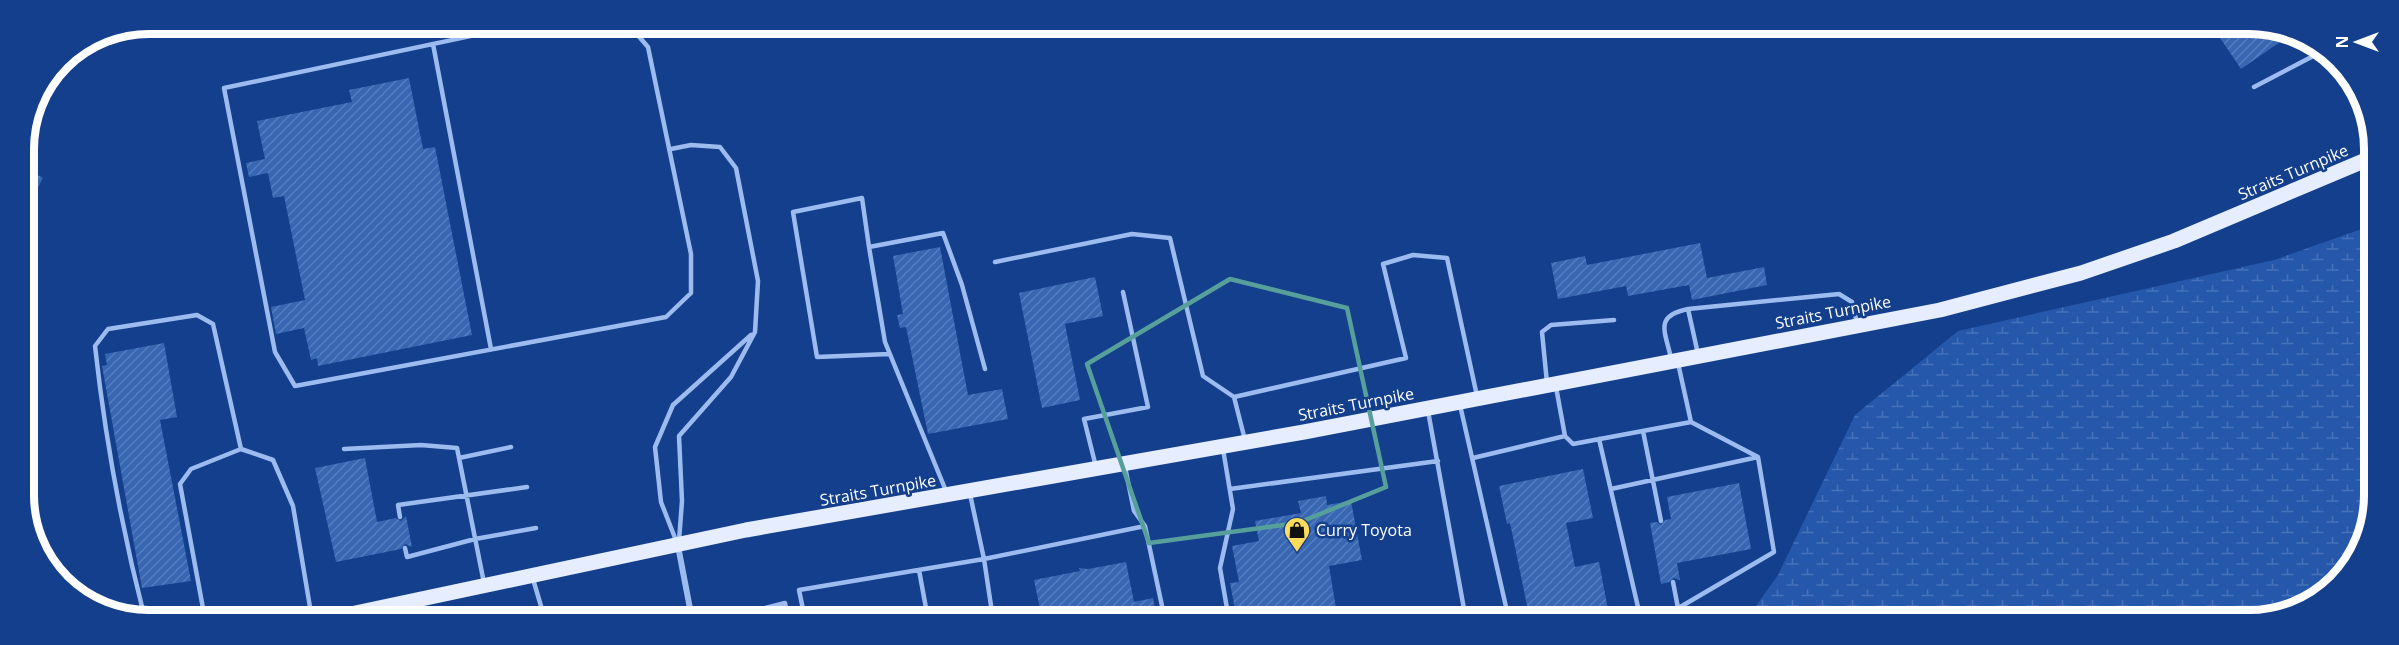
<svg xmlns="http://www.w3.org/2000/svg" width="2399" height="645" viewBox="0 0 2399 645" font-family="'Open Sans',sans-serif">
<style>
.wetland{fill:url(#wetland-marsh)}
.building{fill:url(#building-hatch)}
.lines{fill:none;stroke-linecap:round;stroke-linejoin:round}
.service{stroke:#9cbcf0;stroke-width:4.5}
.minor{stroke:#9cbcf0;stroke-width:6}
.primary{stroke:#e5edff;stroke-width:15}
.marked{fill:none;stroke:#579f9a;stroke-width:4.5;stroke-linejoin:round}
.labels{text-anchor:middle;dominant-baseline:central;stroke-width:5;stroke-linejoin:round;paint-order:stroke}
.street-label{font-size:16px;fill:#fff;stroke:#133f8c}
.poi-label{font-size:16px;fill:#fff;stroke:#133f8c;text-anchor:start}
.rim{fill:none;stroke:#fff;stroke-width:8}
</style>
<defs>
<pattern id="wetland-marsh" width="20" height="14" patternUnits="userSpaceOnUse" patternTransform="scale(1.5)"><rect width="20" height="14" fill="#2558ab"/><path d="M1 5h8M5 5V1M11 12h8M15 12V8" fill="none" stroke="#4671b8"/></pattern>
<pattern id="building-hatch" width="6" height="6" patternUnits="userSpaceOnUse" patternTransform="scale(1.5)"><rect width="6" height="6" fill="#3766b3"/><path d="M-1 1l2-2M0 6l6-6M5 7l2-2" fill="none" stroke="#557dbe"/></pattern>
</defs>
<rect width="100%" height="100%" fill="#133f8c"/>
<path class="wetland" d="M2373 225V520L2332 590 2257 621 1746 620 1778 575 1855 415 1958 331 2274 260Z"/>
<path class="building" d="M2212 26H2274L2290 35 2241 69Z
M409 78 423 149 435 147 472 335 318 366 317 358 311 360 304 328 276 334 271 307 305 300 284 196 273 198 268 173 249 177 246 163 265 159 257 121 352 102 349 90Z
M24 167 43 178 25 211V193Z
M1700 243 1707 278 1764 267 1767 285 1692 300 1689 285 1628 296 1626 286 1558 299 1551 263 1585 256 1587 265Z
M940 247 968 395 1002 389 1008 419 928 434 906 327 900 328 897 315 903 314 893 256Z
M1095 277 1103 316 1065 324 1080 400 1042 408 1019 293Z
M164 343 177 417 160 420 191 581 142 588 102 366 107 365 105 354Z
M365 458 377 522 396 518 401 521 406 516 412 547 405 544 401 549 336 562 315 468Z
M1583 469 1593 518 1566 523 1575 567 1599 562 1610 620H1530L1510 523 1507 524 1499 486Z
M1739 483 1751 549 1677 563 1680 580 1673 578 1669 582 1661 584 1650 523 1657 522 1661 525 1665 520 1671 519 1667 497Z
M1326 496 1327 505 1351 501 1362 560 1329 566 1338 620H1237L1230 583 1239 582 1232 546 1259 541 1255 521 1301 513 1298 501Z
M1126 562 1134 602 1153 598 1157 620 1042 619 1034 580 1080 571 1079 568 1088 569Z"/>
<g class="lines">
<path class="service" d="M528 24 224 88 275 352 295 386 666 317 691 293V254L648 47 629 25
M433 44 491 349
M2254 87 2321 52
M671 149 691 145 720 147 736 168 758 281 755 332 731 377 679 436 682 501 679 541
M869 247 862 198 793 212 817 357 889 354
M995 262 1132 234 1170 238 1203 376 1234 397
M1688 309 1839 294 1852 302 1857 323
M1671 358C1665 331 1654 316 1688 309L1698 354
M1547 383 1542 332 1551 325 1614 320
M1556 387 1565 436 1573 444 1691 422 1678 363
M1460 405 1509 620
M1428 411 1466 620
M1643 431 1661 521
M1599 439 1641 620
M1245 440 1234 397 1406 358 1383 264 1413 255 1447 258 1477 396
M344 449 421 445 457 448 484 583
M1223 449 1233 509 1220 568 1229 620
M459 458 511 447
M1473 458 1565 436
M1096 467 1084 419 1148 407 1123 292
M1125 467 1134 511 1145 526 1165 620
M1230 489 1438 461
M1611 489 1758 457
M946 491 885 342 869 247 943 233 962 285 985 369
M970 494 984 559 1145 526
M400 517 398 505 527 487
M677 543 661 502 655 447 673 405 751 335
M405 548 407 557 475 539 536 528
M919 570 928 619
M533 579 541 606 540 619
M1673 582 1678 608
M389 609 391 619
M145 619C122 530 105 437 95 346L108 329 197 315 213 324 241 449
M205 619 180 484 191 469 241 449 273 460 293 506 312 619
M723 619 785 603 788 619
M805 619 799 590 984 559 993 619
M1658 620 1774 552 1758 457 1691 422"/>
<path class="minor" d="M678 546 692 619"/>
<path class="primary" d="M327 619 746 530 1304 432 1940 310 2081 273 2174 241 2373 157"/>
</g>
<path class="marked" d="M1230 279 1347 308 1386 487 1298 523 1149 543 1087 364Z"/>
<defs>
<g id="shop-pin" transform="scale(1.35)"><path d="M0 17L-7.5 6A9.5 9.5 0 1 1 7.5 6Z" fill="#ffdb5b" stroke="#133f8c"/><path d="M-5-2.5h2.3a2.7 3.5 0 0 1 5.4 0H5L5.5 6h-11ZM-1.5-2.5h3a1.5 2.3 0 0 0-3 0Z" fill="#111"/></g>
</defs>
<g fill-rule="evenodd">
<use href="#shop-pin" x="1297" y="530"/>
</g>
<g class="labels">
<g class="street-label">
<text transform="translate(2293 172) rotate(-23)">Straits Turnpike</text>
<text transform="translate(1833 312) rotate(-11)">Straits Turnpike</text>
<text transform="translate(1356 404) rotate(-11)">Straits Turnpike</text>
<text transform="translate(878 490) rotate(-10)">Straits Turnpike</text>
</g>
<g class="poi-label">
<text x="1316" y="530">Curry Toyota</text>
</g>
</g>
<path d="M0 0H2399V645H0ZM149 34H2249A115 115 0 0 1 2364 149V495A115 115 0 0 1 2249 610H149A115 115 0 0 1 34 495V149A115 115 0 0 1 149 34Z" fill="#133f8c" fill-rule="evenodd"/>
<path class="rim" d="M149 34H2249A115 115 0 0 1 2364 149V495A115 115 0 0 1 2249 610H149A115 115 0 0 1 34 495V149A115 115 0 0 1 149 34Z"/>
<g transform="translate(2357 42) rotate(270)" stroke="#133f8c" stroke-width="4.5" paint-order="stroke">
<path d="M0-4.5L10 22L0 15L-10 22Z" fill="#ffffff"/>
<text y="-9" font-size="16" font-weight="bold" text-anchor="middle" fill="#ffffff">N</text>
</g>
</svg>
